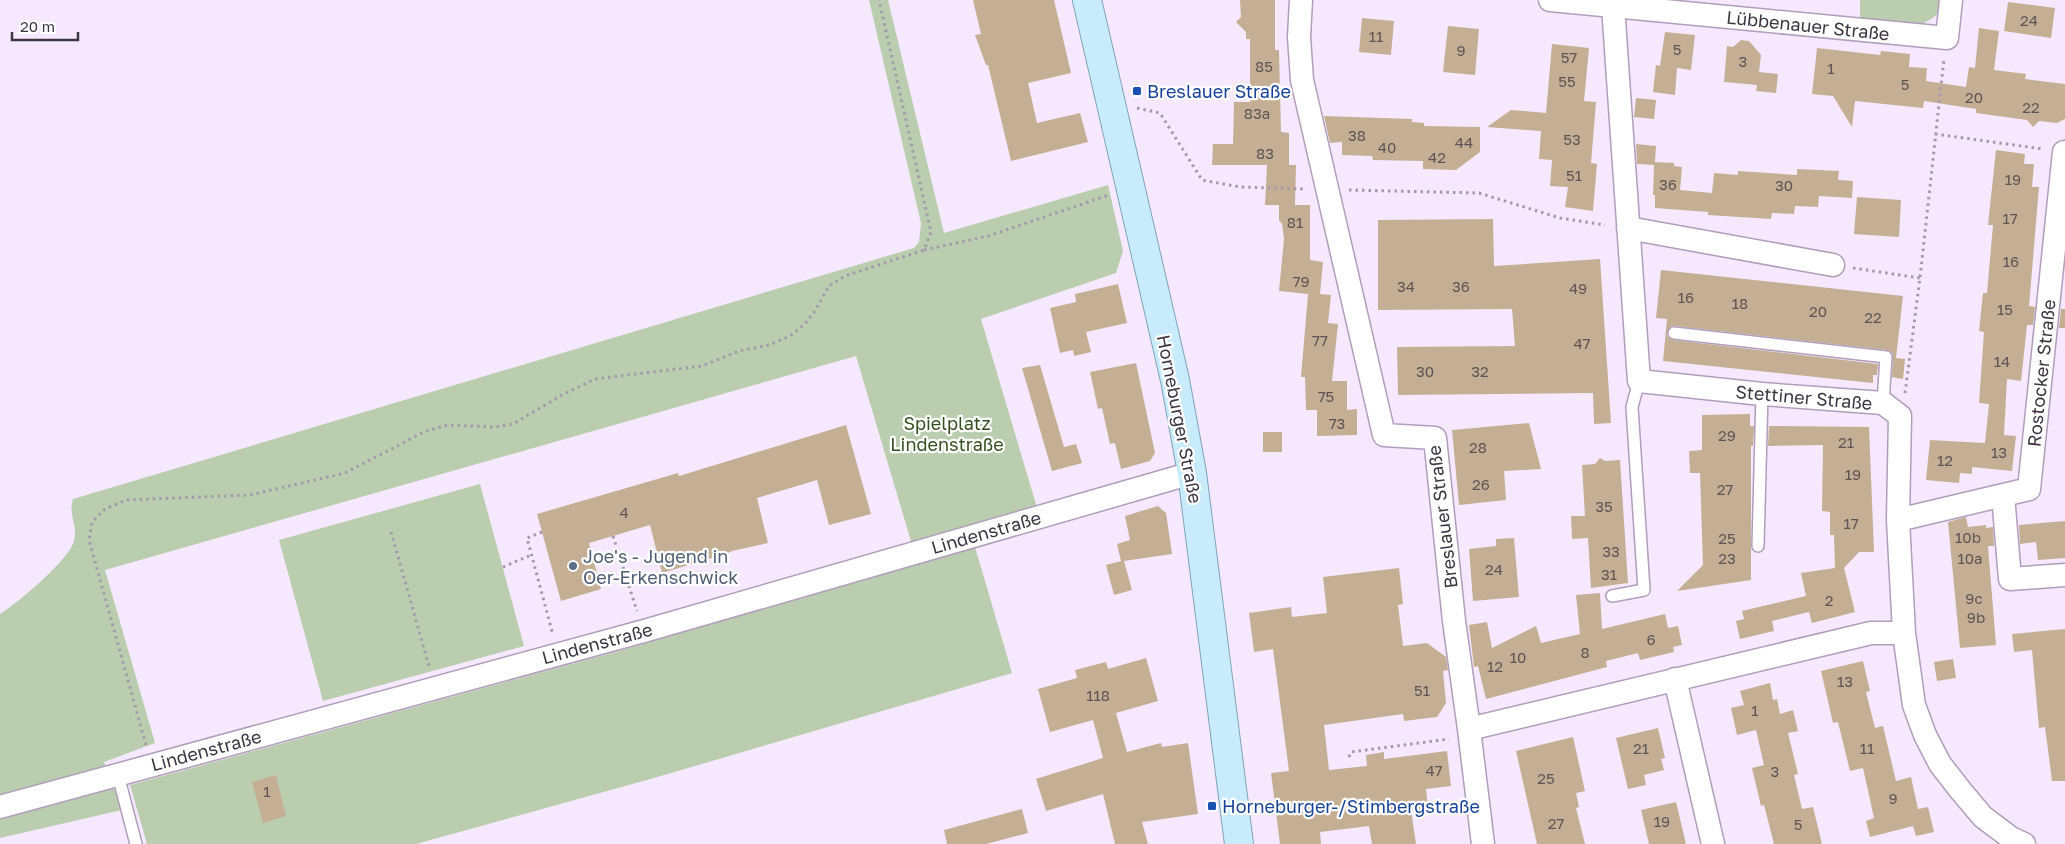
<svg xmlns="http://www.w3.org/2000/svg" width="2065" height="844" viewBox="0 0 2065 844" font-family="'Golos Text',sans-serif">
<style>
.green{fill:#bacdae}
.building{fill:#c4af95}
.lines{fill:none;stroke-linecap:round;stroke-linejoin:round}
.service-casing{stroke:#b09eba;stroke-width:14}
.minor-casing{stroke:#b09eba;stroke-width:25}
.primary-casing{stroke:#80a4b8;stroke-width:30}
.path{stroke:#a499ab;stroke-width:3;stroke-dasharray:2.5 4;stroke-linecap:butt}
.service{stroke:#fff;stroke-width:11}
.minor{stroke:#fff;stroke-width:22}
.primary{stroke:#c8ecfb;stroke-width:28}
.transit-dot{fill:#1a4fb4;stroke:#fff;stroke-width:2}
.service-dot{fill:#5c6f8a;stroke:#fff;stroke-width:2}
.labels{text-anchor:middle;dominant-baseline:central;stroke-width:4.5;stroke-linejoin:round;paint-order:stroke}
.number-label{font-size:15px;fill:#5f5456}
.street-label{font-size:18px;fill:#3d3641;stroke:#fff}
.transit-label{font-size:18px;fill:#164399;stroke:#fff;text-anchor:start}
.park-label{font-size:18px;fill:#35501e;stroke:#fff}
.service-label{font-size:18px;fill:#4e5e75;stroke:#fff;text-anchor:start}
</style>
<rect width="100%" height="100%" fill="#f6e8ff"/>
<path class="green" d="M869 0H888L944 233 1108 185 1123 251 1116 273 981 319 1038 511 913 548 856 356 105 570 155 743 104 762 122 810 0 838V614C18 603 69 560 74 541 78 526 68 513 73 499L914 248 919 242 921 223Z
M1860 0H1940L1939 13C1912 36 1892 26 1860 22Z
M480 484 524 646 323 701 279 540Z
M975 547 1012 673 654 778 416 844H147L130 785 619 651Z"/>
<path class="building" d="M973 0H1054L1071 73 1028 83 1037 123 1080 113 1088 142 1011 161 988 65H986L975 35 981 34Z
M1240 0H1275V50H1279L1281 132 1289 133V165H1296L1295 205H1310V260L1323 262 1320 294 1331 295 1328 323 1338 324 1332 381H1347V410L1357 409V435L1317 436V410H1306L1305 377H1301L1308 294 1279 291 1284 239 1282 224 1279 220V205H1265L1267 165H1212L1213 144H1233L1234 102H1250V39H1246V32L1236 22 1241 17Z
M2008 2 2055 8 2051 38 2004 31Z
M1362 18 1394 21 1391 55 1359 52Z
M1448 26 1479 29 1475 75 1443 72Z
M1979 28 1999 31 1994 70 2026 74 2025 79 2065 84V119L2057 123 2039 121 2033 127 2027 120 1976 113V109L1924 101 1923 108 1855 101 1852 127 1833 96 1812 94 1817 48 1880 55 1881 51 1910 54 1909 67 1927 68 1926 81 1966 87 1969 67 1975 68Z
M1665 32 1695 35 1691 70 1677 68 1675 95 1653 92 1656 65 1660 66Z
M1741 40 1749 41 1761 55 1759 72 1778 74 1776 93 1756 91 1757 85 1724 82 1727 46 1733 47Z
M1552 44 1589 48 1584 101 1596 102 1591 163 1597 164 1593 211 1565 207 1568 187 1550 186 1552 160 1539 159 1541 131 1487 127 1511 110 1546 113Z
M1636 98 1656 100 1654 119 1634 117Z
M1324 116 1412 119V122L1424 123V126L1480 127V152L1456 170 1423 169V161L1373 160 1372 156 1342 155V142L1330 143Z
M1636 144 1656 146 1655 162 1674 163V166L1682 167 1680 190 1712 193 1714 173 1738 175V171L1797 175V169L1839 171 1838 180 1853 181 1852 198 1819 196 1818 207 1795 206 1794 214 1772 213 1771 219 1708 215V212L1655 208V195H1653L1654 165 1637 164Z
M1996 150 2025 154 2024 164H2034L2032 187H2039L2029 306 2035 307 2033 325H2027L2021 381 2007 379 2004 435 2016 436 2012 471 1972 467V474L1960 473 1959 483 1926 480 1930 440 1985 443 1989 404 1979 403 1984 332 1979 331 1983 293H1987L1993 225H1988Z
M1857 197 1901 200 1899 237 1854 234Z
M1493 219 1494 266 1600 259 1611 423 1594 424 1593 393 1398 395 1397 347 1515 346 1512 309 1378 310V220Z
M1661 270 1903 296 1896 358 1905 359 1903 379 1892 377 1893 354 1887 350 1675 326H1671L1667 332V336L1673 340 1878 364 1877 375H1873V383L1663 361 1667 319 1656 318Z
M1118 284 1127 323 1086 332 1091 352 1074 356 1073 350 1060 353 1050 308 1076 302 1075 294Z
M2061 309H2065V328H2059Z
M1136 363 1155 453 1150 461 1121 469 1115 443 1110 444 1102 408 1098 409 1090 372Z
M1040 365 1064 447 1076 444 1082 463 1052 471 1022 368Z
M1750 414V426H1754L1753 446H1751V580L1677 591 1703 565 1700 473H1690L1689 451 1702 450V415Z
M1529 423 1541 469 1504 471 1506 500 1459 505 1452 430Z
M846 425 871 514 829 525 817 480 757 498 768 543 732 551 712 561V558L662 573 650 525 589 543 601 589 561 601 537 514 678 473 679 476Z
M1769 426 1869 427 1874 552H1859L1844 568 1855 612 1812 623 1809 612 1772 621 1774 631 1740 639 1736 621 1744 619 1742 611 1806 596 1801 573 1835 568 1834 535H1830V512L1822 511 1823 445 1768 446Z
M1263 432H1282V452H1263Z
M1600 458 1605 461 1620 460 1628 583 1591 588 1588 538 1572 539 1571 516H1585L1582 465 1595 464Z
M1158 506 1166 513 1172 554 1124 561 1132 590 1114 595 1106 565 1121 561 1117 544 1130 540 1125 516Z
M1966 517 1968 527 1986 525V528L1993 527 1994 546H1988L1996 645 1960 648 1948 522Z
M2065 521V558L2038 560 2036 542 2020 544 2019 525Z
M1514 538 1519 597 1473 601 1469 549 1496 546V539Z
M1399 568 1403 604 1398 605 1403 646 1427 643 1446 657 1448 670 1443 671 1446 703 1437 717 1404 721 1403 714 1324 725 1329 770 1367 766 1366 755 1384 752V759L1447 751 1451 786 1426 789 1428 808 1411 810 1416 844H1372L1369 826 1320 832 1321 844H1280L1271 773 1289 771 1273 649 1254 652 1249 613 1291 607 1292 617 1327 613 1323 577Z
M1600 593 1602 629 1665 614 1668 628 1678 626 1682 645 1673 647 1674 652 1640 660 1638 653 1606 661 1607 667 1486 699 1478 666 1474 667 1469 625 1487 622 1492 648 1536 626 1541 643 1580 634 1576 595Z
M2065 629V781H2052L2045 727 2039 728 2032 650 2014 652 2012 634Z
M1146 658 1158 701 1116 713 1127 752 1161 743 1162 747 1188 743 1198 814 1142 822 1148 844H1115L1103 794 1046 811 1036 779 1103 758 1093 720 1050 732 1038 689 1077 678 1075 670 1106 662 1108 669Z
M1953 659 1956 678 1937 681 1934 662Z
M1863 661 1870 691 1866 692 1875 728 1883 726 1896 781 1911 777 1918 809 1928 807 1934 832 1916 836 1913 826 1870 837 1866 821 1874 818 1863 768 1850 771 1838 722 1833 723 1821 671Z
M1770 683 1773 700 1777 699 1780 714 1793 710 1798 731 1788 733 1798 774 1794 775 1802 809 1813 807 1822 844H1774L1764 805 1761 806 1752 768 1764 765 1756 730 1737 735 1731 708 1744 705 1740 691Z
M1658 728 1665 758 1661 759 1664 770 1644 775 1646 785 1628 789 1616 738Z
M1573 737 1585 791 1576 793 1579 807 1576 808 1585 844H1537L1516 751Z
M276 775 286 816 263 823 252 782Z
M1676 802 1686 844H1649L1641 810Z
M1022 809 1028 833 986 844H947L944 830Z"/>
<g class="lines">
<g class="service-casing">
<path id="service" d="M1674 333 1886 357 1883 403
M1758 546 1762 394
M1612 596 1644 590 1632 407 1639 381
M118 775 136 844"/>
</g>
<g class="minor-casing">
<path id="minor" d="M1301 0 1299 37 1302 80 1384 435 1435 438 1454 621 1469 729 1871 633H1904
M1550 0 1947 38 1951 0
M1613 6 1639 381 1762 394 1883 403 1900 416 1898 520 1904 633 1914 705 1925 735 1940 764 1961 791 1983 817 2011 838 2024 844
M1628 228 1833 265
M2003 495 2010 579 2065 575
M1898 520 2029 489 2064 152
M1675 679 1713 844
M1469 729 1483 844
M0 807 644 631 1192 473"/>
</g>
<g class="primary-casing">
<path id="primary" d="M1087 0 1175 380 1192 473 1239 844"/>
</g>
<path class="path" d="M1137 108 1160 113 1202 180 1240 187 1305 189
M1935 134 2043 149
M1349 190 1479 193 1560 218 1605 225
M924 250 988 236 1109 195
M1853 268 1920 278
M1905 393 1920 278 1944 59
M391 532 429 666
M542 532 527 538 553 635
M613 536 637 611
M503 567 531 555
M146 745 89 540 92 522 105 509 126 500 250 495 345 473 424 432 447 425 495 427 513 424 562 395 595 379 702 366 739 351 769 345 790 336 804 325 815 311 829 286 845 276 924 250 931 232 879 0
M1349 757 1351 752 1449 739"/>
<use href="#service" class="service"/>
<use href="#minor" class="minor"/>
<use href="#primary" class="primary"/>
</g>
<g class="transit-dot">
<rect x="1132" y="86" width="10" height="10" rx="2.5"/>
<rect x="1207" y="801" width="10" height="10" rx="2.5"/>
</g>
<circle class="service-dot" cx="573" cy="566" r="5"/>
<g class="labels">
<g class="number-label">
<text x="2029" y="20">24</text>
<text x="1376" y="36">11</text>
<text x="1677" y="49">5</text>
<text x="1461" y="50">9</text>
<text x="1569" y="57">57</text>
<text x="1743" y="61">3</text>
<text x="1264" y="66">85</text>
<text x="1831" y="68">1</text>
<text x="1567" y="81">55</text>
<text x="1905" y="84">5</text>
<text x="1974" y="97">20</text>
<text x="2031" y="107">22</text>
<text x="1257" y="113">83a</text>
<text x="1357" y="135">38</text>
<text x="1572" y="139">53</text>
<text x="1464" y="142">44</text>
<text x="1387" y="147">40</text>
<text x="1265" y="153">83</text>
<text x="1437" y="157">42</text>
<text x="1574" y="175">51</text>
<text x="2013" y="179">19</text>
<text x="1668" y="184">36</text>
<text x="1784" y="185">30</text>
<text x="2010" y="218">17</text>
<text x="1295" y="222">81</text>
<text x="2011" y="261">16</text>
<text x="1301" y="281">79</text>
<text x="1406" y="286">34</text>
<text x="1461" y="286">36</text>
<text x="1578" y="288">49</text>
<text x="1686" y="297">16</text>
<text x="1740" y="303">18</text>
<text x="2005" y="309">15</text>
<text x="1818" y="311">20</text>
<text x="1873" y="317">22</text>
<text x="1320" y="340">77</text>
<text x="1582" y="343">47</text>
<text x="2002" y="361">14</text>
<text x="1425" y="371">30</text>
<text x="1480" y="371">32</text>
<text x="1326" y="396">75</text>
<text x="1337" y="423">73</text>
<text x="1727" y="435">29</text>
<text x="1846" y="442">21</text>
<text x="1478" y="447">28</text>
<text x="1999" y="452">13</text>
<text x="1945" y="460">12</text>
<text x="1853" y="474">19</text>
<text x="1481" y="484">26</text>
<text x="1725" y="489">27</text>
<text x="1604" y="506">35</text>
<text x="624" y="512">4</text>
<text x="1851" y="523">17</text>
<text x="1968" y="537">10b</text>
<text x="1727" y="538">25</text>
<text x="1611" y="551">33</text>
<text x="1727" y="558">23</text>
<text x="1970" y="558">10a</text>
<text x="1494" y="569">24</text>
<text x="1609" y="574">31</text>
<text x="1974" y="598">9c</text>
<text x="1829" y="600">2</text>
<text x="1976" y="617">9b</text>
<text x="1651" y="639">6</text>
<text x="1585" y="652">8</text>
<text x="1518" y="657">10</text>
<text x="1495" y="666">12</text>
<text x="1845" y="681">13</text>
<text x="1422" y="690">51</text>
<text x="1098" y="695">118</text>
<text x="1755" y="710">1</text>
<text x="1641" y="748">21</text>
<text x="1867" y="748">11</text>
<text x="1434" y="770">47</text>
<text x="1775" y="771">3</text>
<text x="1546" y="778">25</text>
<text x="267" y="791">1</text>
<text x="1893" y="798">9</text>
<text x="1662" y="821">19</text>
<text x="1556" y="823">27</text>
<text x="1798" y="824">5</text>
</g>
<g class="street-label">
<text transform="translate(1808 25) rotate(6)">Lübbenauer Straße</text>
<text transform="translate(2041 373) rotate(-84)">Rostocker Straße</text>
<text transform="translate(1804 397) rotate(5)">Stettiner Straße</text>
<text transform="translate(1180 419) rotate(79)">Horneburger Straße</text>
<text transform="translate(1442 517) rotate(-97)">Breslauer Straße</text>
<text transform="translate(986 532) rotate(-16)">Lindenstraße</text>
<text transform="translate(597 643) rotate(-15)">Lindenstraße</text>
<text transform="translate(206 750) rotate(-15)">Lindenstraße</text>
</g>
<g class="transit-label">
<text x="1147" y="91">Breslauer Straße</text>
<text x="1222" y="806">Horneburger-/Stimbergstraße</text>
</g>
<g class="park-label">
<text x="947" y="423">Spielplatz<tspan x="947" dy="21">Lindenstraße</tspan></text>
</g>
<g class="service-label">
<text x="583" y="556">Joe's - Jugend in<tspan x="583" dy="21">Oer-Erkenschwick</tspan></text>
</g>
</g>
<path d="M12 32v8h66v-8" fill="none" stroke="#3d3641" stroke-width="2.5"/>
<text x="20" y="32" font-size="15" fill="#3d3641" stroke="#ffffff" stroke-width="4" paint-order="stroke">20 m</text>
</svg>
